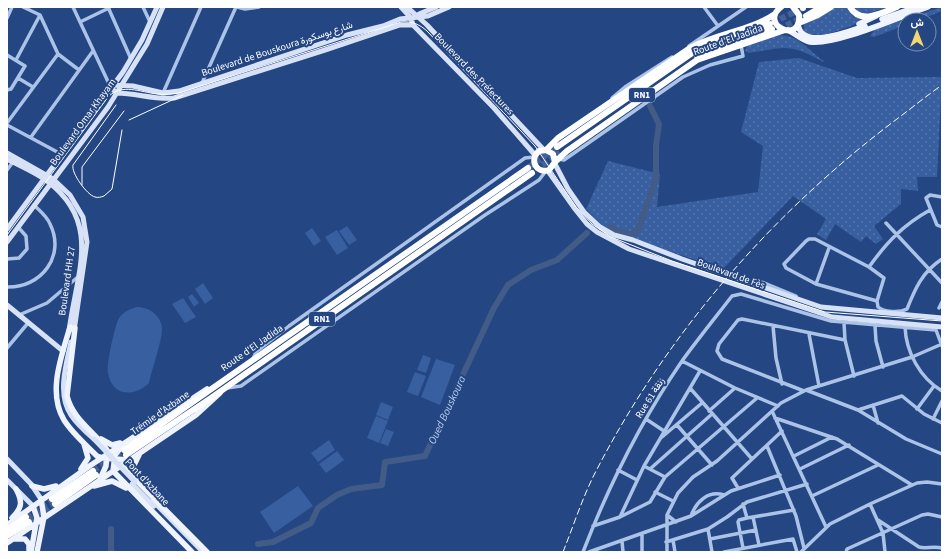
<svg xmlns="http://www.w3.org/2000/svg" width="949" height="559" viewBox="0 0 949 559" font-family="'Source Sans 3',Vazirmatn,sans-serif">
<style>
.grass{fill:url(#grass-dots)}
.park{fill:#385fa0}
.lines{fill:none;stroke-linecap:round;stroke-linejoin:round}
.river{stroke:#425b87;stroke-width:6}
.highway-tunnel{stroke:#456296;stroke-width:6;stroke-dasharray:6 3;stroke-linecap:butt}
.street{stroke:#acc3e8;stroke-width:3.5}
.secondary{stroke:#d7e2f7;stroke-width:5}
.primary{stroke:#eff3fe;stroke-width:5.5}
.highway{stroke:#fff;stroke-width:6}
.tram{stroke:#fff;stroke-width:1}
.rail{stroke:#fff;stroke-width:1;stroke-dasharray:7 3;stroke-linecap:butt}
.secondary-bridge{stroke:#d7e2f7;stroke-width:5}
.labels{text-anchor:middle;dominant-baseline:central;stroke-width:4;stroke-linejoin:round;paint-order:stroke}
.shield{fill:#244683;stroke:#bdc8da;stroke-width:1}
.shield-label{font-size:9px;font-weight:bold;fill:#fff}
.street-label{font-size:10px;fill:#fff;stroke:#244683}
.water-label{font-size:11px;font-style:italic;fill:#b8cdef;stroke:#244683}
</style>
<defs>
<pattern id="grass-dots" width="8" height="8" patternUnits="userSpaceOnUse"><rect width="8" height="8" fill="#385fa0"/><path d="M2 2h.1M6 6h.1" fill="none" stroke="#5677ae" stroke-width="1.8" stroke-linecap="round"/></pattern>
</defs>
<rect width="100%" height="100%" fill="#244683"/>
<path class="grass" d="M835 7H846L853 16 865 20C850 26 818 42 804 31V24L822 16Z
M851 7H889L862 15Z
M942 7V11L919 20H905V25L874 37 870 36 875 29Z
M778 35C800 35 807 50 824 61L823 62C790 43 786 47 749 53L745 51 747 46Z
M799 58 857 78 942 77 937 177H917L918 191 901 189V204L874 226 883 239 876 244 866 236 861 242 835 224 826 240 817 234 826 219 793 196 723 269 630 238 603 226 586 209 608 161 660 174 657 207 758 192 763 146 741 132 759 62Z"/>
<path class="park" d="M347 226 357 240 349 245 339 231Z
M312 228 321 241 314 246 305 233Z
M337 230 348 248 337 255 325 237Z
M203 283 213 298 205 304 195 289Z
M192 294 199 303 194 307 188 297Z
M183 298 196 317 185 323 172 304Z
M137 307C149 307 162 316 162 329 162 341 152 369 149 383 133 398 112 396 108 373 106 365 115 325 119 318 123 312 130 309 137 307Z
M423 355 431 358 426 373 417 370Z
M436 359 455 365 440 405 421 397Z
M415 372 426 376 418 396 407 392Z
M381 402 393 407 388 420 376 415Z
M376 416 388 421 379 443 367 438Z
M386 429 394 432 388 446 380 443Z
M329 440 335 450 318 462 311 453Z
M337 451 344 460 326 473 319 464Z
M298 486 313 506 274 533 260 512Z"/>
<g class="lines">
<path class="river" d="M610 227 629 235 638 231 656 178V146L659 124 650 106
M258 544 273 542 311 523 318 508 337 495 351 489 382 485 385 462 425 456 494 308 508 285 531 270 557 260 587 233
M111 552V529"/>
<path class="highway-tunnel" d="M772 23 803 8
M778 29 806 16
M528 168 557 147
M535 170 560 153
M93 471 124 450
M26 517 52 499
M29 522 55 504"/>
<path class="street" d="M23 7 40 15 58 54 79 70
M73 7 111 88
M108 7 131 59
M143 7 150 22
M237 7 245 9 259 7
M704 7 718 26
M7 18 12 7
M80 22 109 8
M689 46 746 7
M7 55 25 66 11 89 7 90
M16 60 40 15
M18 78 33 87
M202 83 236 7
M163 93 201 7
M612 98 625 87 672 57
M7 123 58 54
M7 125 61 154
M31 137 93 51
M558 159 564 160 683 77 710 65 743 56 741 45
M7 170 13 162
M942 197 930 195 926 198 937 225 942 227
M886 223 942 283
M7 259 19 258 27 249 26 236 18 227
M869 267C887 242 903 225 930 210
M754 279 796 296
M816 284 829 248
M7 287C41 288 66 256 50 224 47 216 40 211 34 205
M877 301 816 284 786 268 784 264 806 241 809 239H815L869 267 884 278 877 301 878 307C884 312 899 313 907 309 915 289 922 272 942 259
M939 308 942 302
M19 315 47 303 79 276
M844 323 845 340 854 376
M773 326 776 358 782 384
M875 326 876 341 883 367
M905 327C906 352 920 378 942 391
M809 334 819 386
M7 348 28 323
M253 359 256 352 289 326 525 158 534 157
M682 361 735 388 778 406
M227 388 241 386 485 215 539 180 546 171
M690 388 752 459
M806 390 858 410 906 439 942 454
M804 391 722 359 717 351 719 344 738 320 742 319 845 340
M873 405 878 423
M917 409 934 386
M858 410 902 396 924 414 942 423
M709 411 735 388
M772 411 826 527
M775 418 837 439 912 485
M646 419 664 431
M933 419 942 401
M677 425 712 465
M662 437 702 403
M767 446 796 516 804 548
M794 456 832 437
M644 466 665 477
M650 469 712 414
M800 469 849 445
M618 470 637 480
M738 488 732 478 782 431
M655 492 673 501
M812 496 878 465
M743 504 747 518 794 510
M870 504 883 533 885 552
M667 515 676 522
M691 516C696 502 708 490 724 495
M620 517 644 466 700 371
M753 517 759 545
M878 520 919 547C925 549 933 546 942 548
M593 526 620 517 650 502 665 477 757 398
M708 529 712 552
M642 535V552
M710 539 756 530
M673 540 675 552
M622 541 623 552
M666 542 708 529 727 517 747 502 807 484
M743 548 738 522 739 520 747 518
M583 552C609 485 641 421 682 361 698 339 715 318 732 296L741 294 831 321 936 330 942 346
M589 552 691 516 731 491 780 475
M667 552V515L678 493 693 477 717 461 781 403 806 390 912 357 942 344
M724 552 793 539 797 552
M801 552 830 524 870 504 917 483 927 482 942 484
M846 552 847 549 922 515 928 514 942 517"/>
<path class="secondary" d="M401 7 411 18 413 25 494 108 535 155
M407 7 427 25 544 150
M417 17 419 14 436 7
M113 85 133 86 163 93 179 91 347 35 383 26 400 19 428 16 449 7
M111 88 117 93C136 93 155 100 174 98L325 50 400 25H413
M7 153 53 179 70 195 83 217 87 242 74 331
M7 159C20 166 35 172 47 181 103 223 76 274 69 331
M555 164 568 189 584 212 600 227 614 235 633 240 682 259 821 307 942 318
M548 171 575 209 587 224 597 232 629 249 832 317 942 327
M7 229 123 72 142 40 157 7
M7 242 108 107 147 44 163 7
M7 305 63 351
M71 342C66 364 57 395 71 415 77 424 86 432 94 439
M7 459 31 484 41 499
M7 480 33 506
M132 484 154 506
M153 501 203 552"/>
<path class="primary" d="M882 19 916 7
M798 24C801 51 850 31 865 26
M859 24 876 16
M788 30C796 34 801 40 810 42 835 46 901 16 928 7
M70 327C62 355 47 392 64 420 72 433 86 445 97 456L103 458 129 460
M75 328 67 396C73 420 94 431 107 450L106 466 100 479
M101 439 112 445 120 443
M121 465 207 552
M81 469 88 458 84 444
M113 471 192 552
M113 471 115 455 122 446
M137 478 134 465 139 455
M32 486 44 489 56 486
M94 486 112 481 126 488
M12 518C22 508 23 502 16 489
M7 525 91 465 207 389
M15 539H25L29 544V550
M7 543 196 415 220 393
M31 552 37 518 33 506
M37 552 44 517 41 499"/>
<path class="highway" d="M781 7C758 25 802 45 799 15L793 7
M850 7C860 25 882 13 897 7
M803 8V7
M806 16 821 7
M799 23 818 15 831 7
M697 56 717 47 772 29
M557 147 695 51 716 42 770 24
M546 150 558 138 690 48C717 33 750 31 775 14
M555 162 553 154 546 150 539 151C529 160 536 174 549 170L555 162 567 151 697 60 785 30
M124 450 528 168
M126 455 211 398 532 173
M52 499 93 471
M55 504 96 475
M7 531 26 517
M7 536 29 522"/>
<path class="tram" d="M116 105 73 165C71 173 87 195 95 197 98 198 101 197 104 196L112 189 122 130
M129 120 183 95
M82 185V167L124 111
M7 235 108 97C122 83 140 92 157 94 165 95 172 94 179 93L401 22C412 21 419 24 427 31L535 146 576 207 592 224 611 237 672 261 825 312 942 321"/>
<path class="rail" d="M563 552C573 527 582 499 594 475 665 336 769 216 893 122 909 110 925 97 942 85"/>
<path class="secondary-bridge" d="M94 439 135 482"/>
</g>
<g class="labels">
<g class="shield">
<rect x="629" y="88" width="26" height="14" rx="3"/>
<rect x="309" y="312" width="26" height="14" rx="3"/>
</g>
<g class="shield-label">
<text x="642" y="95">RN1</text>
<text x="322" y="319">RN1</text>
</g>
<g class="street-label">
<text transform="translate(728 40) rotate(-20)">Route d'El Jadida</text>
<text transform="translate(277 49) rotate(-18)">Boulevard de Bouskoura شارع بوسكورة</text>
<text transform="translate(474 74) rotate(46)">Boulevard des Préfectures</text>
<text transform="translate(83 122) rotate(-54)">Boulevard Omar Khayam</text>
<text transform="translate(731 274) rotate(20)">Boulevard de Fès</text>
<text transform="translate(67 281) rotate(-82)">Boulevard HH 27</text>
<text transform="translate(252 348) rotate(-35)">Route d'El Jadida</text>
<text transform="translate(650 398) rotate(-58)">Rue 61 زنقة</text>
<text transform="translate(160 413) rotate(-35)">Trémie d'Azbane</text>
<text transform="translate(147 482) rotate(47)">Pont d'Azbane</text>
</g>
<g class="water-label">
<text transform="translate(447 410) rotate(-65)">Oued Bouskoura</text>
</g>
</g>
<rect width="949" height="559" fill="none" stroke="#ffffff" stroke-width="16"/>
<g transform="translate(917 32)"><circle r="19" fill="#244683" stroke="#7c90b5"/>
<path d="M0-3L7 15L0 10L-7 15Z" fill="#f2d670"/>
<text y="-6" font-size="11" font-weight="bold" text-anchor="middle" fill="#ffffff">ش</text>
</g>
</svg>
